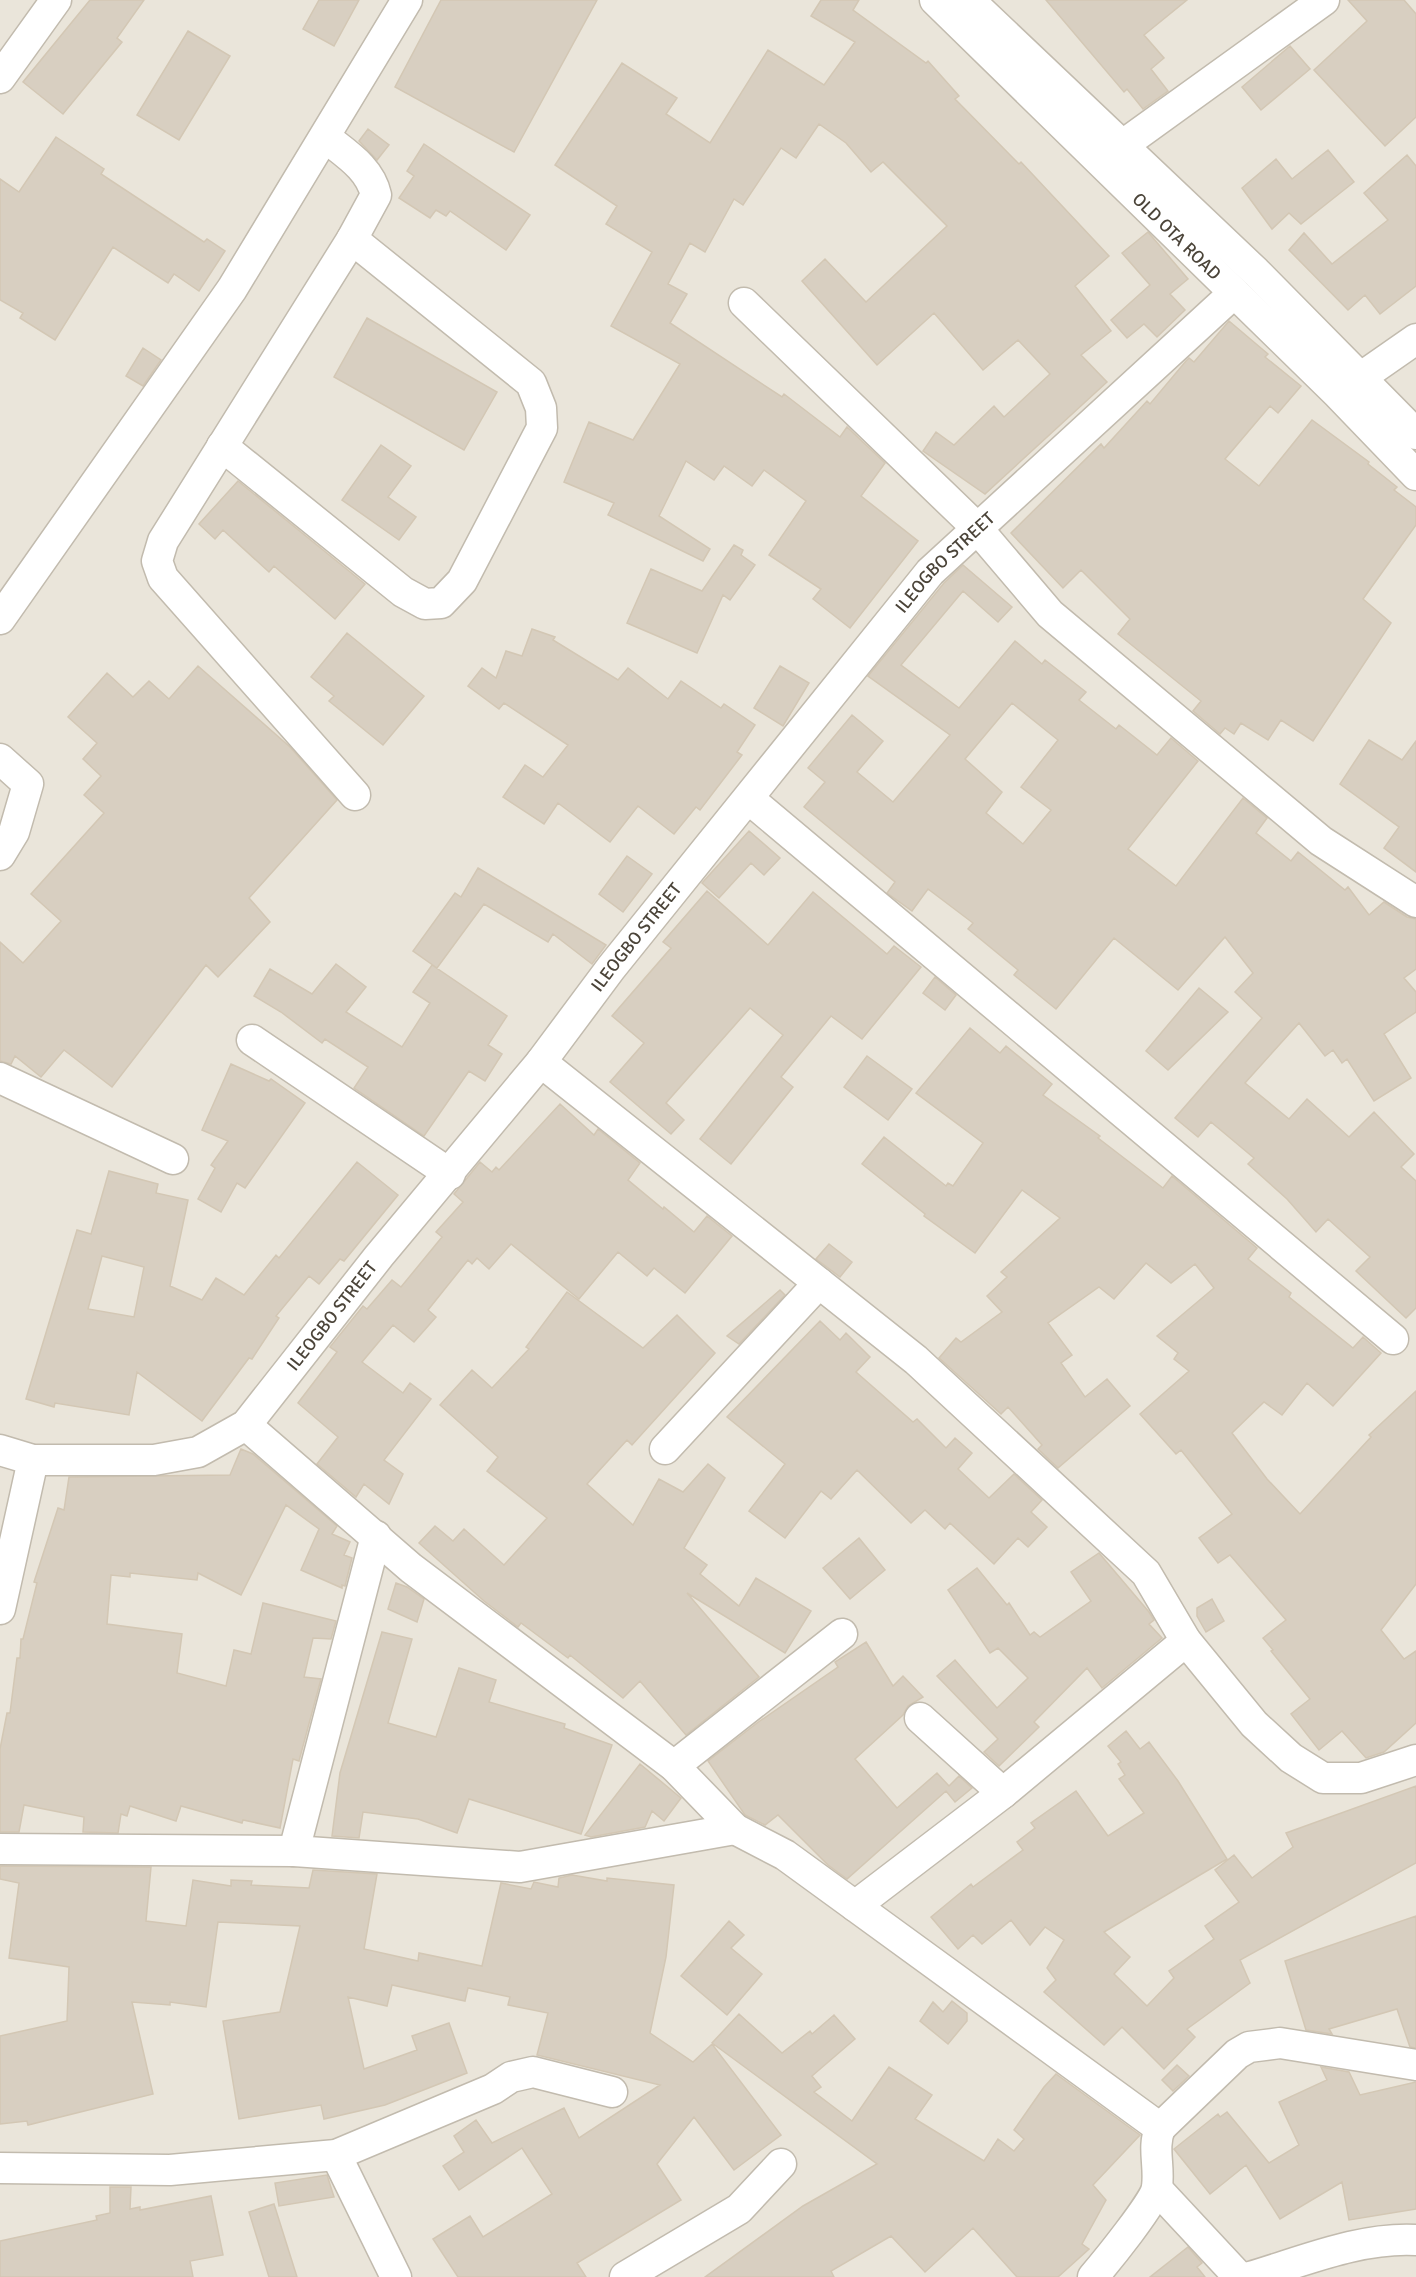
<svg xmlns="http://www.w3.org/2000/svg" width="1416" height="2277" viewBox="0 0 1416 2277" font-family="Signika,sans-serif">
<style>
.residential{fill:#eae5da}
.building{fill:#d8cfc1;stroke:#d3c7b4;stroke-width:1.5;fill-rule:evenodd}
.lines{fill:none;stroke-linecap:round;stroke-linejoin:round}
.minor-casing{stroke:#c2bbae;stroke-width:33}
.minor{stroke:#fff;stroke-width:30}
.labels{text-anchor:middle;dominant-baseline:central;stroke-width:4.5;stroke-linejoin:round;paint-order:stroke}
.street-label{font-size:18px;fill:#4b4439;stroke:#fff}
</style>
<rect width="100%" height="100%" fill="#f6f3ec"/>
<path class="residential" d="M0 0H1416V2277H0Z"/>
<path class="building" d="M90 0H144L117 38 122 42 63 114 23 82Z
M319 0H359L334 46 303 29Z
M441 0H597L514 152 395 87Z
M821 0H859L853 10 926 63 928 61 959 96 955 99 1019 164 1021 162 1109 256 1075 286 1111 331 1081 355 1107 382 985 494 923 451 936 432 954 445 994 406 1004 417 1050 374 1018 340 983 370 934 313 877 365 802 281 825 259 866 302 947 226 883 162 871 172 846 143 819 124 796 158 781 148 743 205 734 199 705 252 690 243 668 284 687 294 670 323 782 397 784 394 840 437 847 427 885 463 861 496 918 541 850 628 813 599 821 589 769 555 806 501 764 470 752 486 724 466 714 480 686 461 659 516 710 549 703 561 608 515 614 503 564 482 589 422 633 440 680 364 611 326 652 252 606 224 617 206 555 165 622 63 677 98 666 114 710 143 768 50 824 85 855 42 811 16Z
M1046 0H1187L1144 35 1164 58 1151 69 1168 91 1143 109 1127 89 1124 92Z
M1348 0H1404L1416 14V117L1385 146 1314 70 1367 21Z
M188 31 230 56 179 140 137 115Z
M1290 46 1310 69 1261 110 1242 87Z
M368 129 389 145 377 160 359 141Z
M56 137 104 169 101 174 204 242 207 239 225 251 199 291 174 274 168 283 113 247 55 340 20 318 23 313 0 300V179L19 192Z
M424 144 530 215 506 250 450 211 446 216 436 210 430 218 399 198 414 176 407 171Z
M1328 150 1354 182 1301 224 1289 213 1272 229 1242 188 1276 159 1292 179Z
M1407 155 1416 166V286L1380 314 1365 295 1348 310 1289 250 1304 233 1332 264 1388 220 1364 193Z
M1148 232 1188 279 1170 294 1185 310 1157 337 1144 324 1127 338 1111 320 1150 285 1122 253Z
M367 318 497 392 464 450 334 377Z
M1229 321 1268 354 1265 357 1301 386 1278 413 1270 406 1225 459 1259 486 1312 420 1369 462 1368 464 1397 487 1394 490 1416 507V525L1363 599 1391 623 1313 741 1281 720 1268 740 1241 723 1234 734 1225 728 1220 734 1193 711 1201 701 1118 634 1130 619 1081 570 1063 588 1011 533 1101 444 1104 448 1147 401 1150 404 1186 361 1189 358 1194 362Z
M143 348 161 360 143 386 126 376Z
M381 445 411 466 388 497 416 517 399 540 342 500Z
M238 481 365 584 335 619 274 566 269 572 223 530 215 539 199 524Z
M734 545 743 550 741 555 755 565 730 600 723 595 697 653 627 623 651 569 702 591Z
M963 565 1012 607 998 622 963 591 901 665 959 708 1015 641 1042 664 1045 660 1086 692 1079 700 1116 729 1119 725 1157 755 1171 738 1198 761 1128 849 1176 886 1243 798 1267 818 1256 833 1291 861 1298 852 1345 890 1348 887 1369 915 1384 902 1407 917 1416 919V969L1404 978 1416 992V1012L1384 1034 1411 1078 1374 1101 1347 1059 1342 1063 1333 1050 1325 1056 1299 1023 1245 1083 1289 1119 1307 1099 1349 1137 1374 1112 1414 1154 1401 1167 1416 1181V1308L1406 1318 1356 1271 1370 1257 1328 1219 1316 1232 1287 1199 1248 1164 1254 1158 1211 1122 1198 1137 1175 1118 1262 1018 1235 992 1253 973 1225 937 1178 990 1114 938 1056 1009 1014 975 1018 970 968 929 973 923 928 889 912 911 887 893 895 882 804 807 825 782 808 768 852 715 883 741 857 772 893 802 950 735 868 676 944 583ZM1012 703 1058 740 1021 787 1051 810 1023 844 986 813 1002 792 965 759Z
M532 629 555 637 553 640 618 680 628 668 668 699 681 681 721 708 724 704 755 725 737 752 742 755 700 810 696 807 674 834 638 806 610 842 558 803 544 824 503 797 525 765 543 777 568 745 504 703 499 709 468 686 482 668 496 678 506 651 522 656Z
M347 633 424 696 383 745 329 701 334 696 311 677Z
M198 666 290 747 337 800 249 898 270 922 218 977 206 965 112 1087 64 1050 41 1077 15 1056 11 1064 0 1061V942L23 963 61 921 31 894 104 813 84 795 101 776 83 759 97 743 68 717 107 673 133 697 149 681 169 699Z
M780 666 809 683 783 726 754 708Z
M1369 740 1402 760 1416 741V872L1384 848 1399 827 1340 784Z
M749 831 780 858 764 875 751 863 719 898 702 883Z
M627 856 652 874 623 912 599 894Z
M478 868 535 902 606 945 592 964 553 934 548 942 484 904 437 968 413 951 455 893 461 897Z
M707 891 768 945 813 892 887 954 894 946 921 967 862 1039 831 1016 781 1077 793 1087 731 1164 700 1139 783 1035 750 1008 666 1103 684 1120 671 1134 610 1082 644 1043 612 1016 671 948 663 942Z
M336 964 366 987 346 1012 402 1047 430 1003 413 992 432 965 507 1016 488 1045 502 1054 485 1081 469 1071 424 1136 354 1088 368 1067 325 1039 322 1043 281 1012 254 996 270 969 312 994Z
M935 977 956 995 945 1010 923 993Z
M1199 988 1228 1012 1168 1070 1146 1051Z
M970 1028 1000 1053 1006 1046 1052 1084 1043 1095 1100 1136 1098 1138 1163 1188 1172 1176 1257 1248 1248 1259 1291 1293 1289 1297 1353 1348 1363 1337 1381 1353 1333 1406 1307 1383 1282 1415 1264 1402 1232 1433 1267 1479 1300 1514 1371 1437 1369 1435 1416 1391V1584L1381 1630 1404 1659 1416 1651V1723L1384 1752 1366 1758 1342 1731 1319 1750 1291 1714 1310 1699 1271 1651 1273 1650 1263 1638 1286 1620 1230 1555 1218 1563 1199 1538 1232 1514 1181 1450 1176 1454 1140 1414 1189 1371 1174 1359 1178 1353 1157 1336 1214 1288 1195 1264 1171 1283 1146 1263 1114 1299 1099 1287 1048 1323 1072 1355 1061 1363 1085 1397 1107 1379 1130 1406 1058 1468 1038 1449 1042 1445 1008 1407 1001 1414 939 1358 956 1338 961 1342 1002 1312 987 1296 1007 1277 1001 1272 1060 1218 1022 1190 975 1253 924 1216 925 1214 862 1164 884 1137 946 1186 948 1183 953 1186 983 1143 916 1093Z
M867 1056 912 1089 888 1120 844 1087Z
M231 1064 269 1081 271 1079 305 1103 245 1188 237 1183 221 1212 198 1199 215 1168 211 1165 228 1141 202 1130Z
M560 1104 594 1135 598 1129 640 1163 628 1180 663 1209 664 1207 694 1232 707 1216 732 1236 685 1293 654 1268 647 1276 618 1252 579 1299 511 1244 489 1269 477 1258 472 1264 468 1260 428 1310 436 1317 414 1342 393 1325 362 1362 403 1393 410 1383 431 1399 384 1460 403 1474 389 1504 364 1484 356 1497 317 1464 338 1437 298 1403 337 1352 330 1347 363 1306 367 1309 392 1280 401 1287 442 1237 436 1232 463 1202 454 1194 480 1162 492 1172 496 1167 499 1170Z
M357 1162 398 1195 344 1261 340 1259 319 1284 309 1276 276 1316 279 1318 252 1359 249 1358 202 1421 137 1372 129 1415 55 1403 54 1407 26 1399 77 1230 91 1234 109 1171 158 1184 156 1193 188 1200 170 1286 202 1300 216 1278 244 1295 276 1255 279 1258ZM102 1256 144 1267 134 1317 88 1309Z
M829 1244 852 1262 840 1277 816 1259Z
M780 1290 785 1295 739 1344 727 1336Z
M567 1292 643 1348 677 1315 715 1353 632 1445 627 1440 587 1484 633 1525 659 1479 683 1492 708 1464 725 1478 684 1548 707 1565 700 1574 739 1606 756 1578 811 1611 785 1653 687 1593 759 1677 686 1735 640 1681 623 1698 570 1655 568 1658 521 1623 518 1627 484 1601 419 1543 435 1526 453 1541 464 1529 504 1565 547 1518 487 1471 498 1457 440 1405 472 1370 492 1388 529 1349 526 1347Z
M820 1321 840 1340 846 1333 870 1357 856 1372 913 1422 917 1419 946 1448 955 1438 972 1453 958 1469 989 1498 1014 1474 1042 1500 1031 1512 1047 1527 1028 1547 1018 1538 994 1564 950 1523 945 1529 925 1510 911 1523 857 1470 831 1499 821 1491 785 1538 749 1511 785 1464 727 1417Z
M241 1449 253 1454 337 1526 332 1534 350 1542 344 1555 352 1558 345 1586 342 1585V1588L301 1570 319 1529 286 1505 241 1595 198 1573 197 1580 130 1573V1577L111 1575 107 1624 182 1634 177 1673 226 1686 234 1650 251 1654 263 1603 336 1621 331 1639 313 1638 304 1677 321 1679 299 1761 293 1759 280 1828 243 1820 242 1823 181 1806 176 1821 130 1806 127 1816 121 1814 118 1833 83 1832 84 1817 24 1805 19 1832H0V1749L7 1713H10L17 1658H20L21 1639H23L37 1583 34 1582 58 1508 64 1510 69 1477 230 1475Z
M859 1538 885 1570 850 1599 823 1568Z
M1099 1553 1149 1612 1154 1620 1149 1624 1162 1638 1102 1688 1087 1668 1034 1722 1039 1727 999 1766 984 1752 998 1739 937 1676 955 1660 997 1708 1028 1678 998 1648 990 1653 948 1590 977 1568 1007 1605 1009 1603 1030 1635 1034 1632 1040 1637 1091 1601 1071 1572Z
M396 1583 407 1587 424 1599 417 1622 388 1609Z
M1212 1599 1224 1621 1206 1632 1197 1616V1608Z
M382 1632 412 1639 388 1723 436 1737 459 1668 496 1680 489 1702 565 1724 564 1728 612 1745 581 1834 469 1799 457 1833 418 1819 363 1812 359 1838 332 1836 340 1773Z
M866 1642 893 1686 903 1676 923 1697 908 1706 903 1715 855 1759 897 1808 937 1773 949 1786 959 1776 972 1788 955 1802 946 1791 847 1879 828 1865 778 1815 765 1825 745 1815 708 1761 757 1723 838 1667 835 1662Z
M1126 1731 1140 1749 1149 1742 1178 1781 1227 1859 1104 1932 1130 1957 1114 1974 1147 2006 1174 1978 1169 1971 1214 1939 1205 1926 1239 1902 1215 1870 1234 1855 1252 1878 1293 1847 1286 1833 1416 1786V1863L1240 1960 1250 1983 1187 2029 1195 2037 1164 2069 1122 2027 1104 2045 1044 1992 1056 1980 1047 1968 1064 1940 1045 1927 1030 1945 1011 1920 982 1944 973 1935 958 1949 931 1917 971 1884 973 1887 1023 1850 1017 1842 1035 1828 1031 1823 1076 1791 1108 1836 1144 1813 1119 1779 1125 1775 1118 1764 1121 1762 1108 1746Z
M640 1764 681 1798 664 1821 652 1811 645 1827 591 1837 585 1835Z
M0 1866 151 1867 146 1921 186 1926 193 1880 231 1886V1880L252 1881 251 1885 309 1888 313 1870 377 1874 364 1949 418 1961 419 1953 482 1966 501 1883 531 1889 534 1882 558 1887 559 1878 572 1875 607 1881V1878L674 1885 666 1957 650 2033 693 2062 712 2044 781 2135 734 2170 694 2117 657 2164 681 2200 577 2263 586 2277H458L433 2239 470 2216 483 2237 552 2194 522 2148 459 2190 443 2166 464 2152 454 2136 476 2120 492 2143 564 2108 579 2138 660 2085 537 2055 548 2013 508 2005 510 1997 468 1988 465 2001 392 1985 387 2006 348 1997 364 2069 417 2050 412 2036 449 2023 467 2073 385 2105 324 2119 321 2105 239 2119 223 2021 280 2012 300 1926 218 1922 206 2007 170 2002V2005L132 2002 153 2094 28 2125 27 2121 0 2124V2036L67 2021 69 1967 9 1958 19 1883 0 1879Z
M1416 1916V2048L1410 2047 1397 2009 1329 2029 1332 2034 1306 2030 1285 1961Z
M729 1921 744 1935 731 1948 762 1974 727 2015 681 1976Z
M952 2001 967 2013V2021L948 2044 920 2021 933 2002 943 2012Z
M739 2014 782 2053 810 2031 812 2034 834 2015 855 2039 812 2076 821 2087 814 2092 852 2121 889 2067 932 2095 915 2119 984 2161 998 2139 1014 2151 1024 2139 1014 2130 1044 2087 1056 2074 1140 2135 1093 2185 1106 2200 1082 2244 1089 2249 1058 2277H1017L973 2228 925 2272 891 2236 831 2271 834 2277H705L803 2206 877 2164 712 2043Z
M1177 2065 1189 2076 1173 2091 1162 2080Z
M1321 2067 1349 2072 1360 2095 1416 2082V2209L1349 2220 1342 2182 1280 2219 1246 2165 1210 2194 1174 2149 1218 2114 1220 2117 1227 2112 1269 2163 1299 2145 1279 2102 1327 2080Z
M327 2175 334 2197 279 2206 275 2183Z
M110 2187H131L130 2209 140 2207V2210L211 2196 223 2255 190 2261 193 2277H0V2241L97 2220 96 2216 110 2213Z
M274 2204 297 2277H269L249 2212Z
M1188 2247 1202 2263 1197 2267 1205 2277H1150Z"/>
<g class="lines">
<g class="minor-casing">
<g id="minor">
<path id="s1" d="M935 0 1338 394 1416 475"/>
<path d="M969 0 1256 272 1416 434"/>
<path d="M0 78 56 0"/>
<path d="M325 137C346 154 370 168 376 195L352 239 163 541 157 561 163 578 355 795"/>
<path d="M1123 145 1324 0"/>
<path d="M744 303 976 527 1050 614 1321 841 1416 902"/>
<path d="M1360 378 1416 339"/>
<path d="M222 446 403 592 425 604 441 603 462 581 542 428 541 408 531 383 352 239"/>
<path d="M0 619 232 289 407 0"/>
<path d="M0 759 28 784 14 832 0 855"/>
<path d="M749 799 1393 1339"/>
<path d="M252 1040 450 1174"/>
<path d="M541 1062 916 1360 1146 1573 1186 1641 1254 1724 1291 1758 1323 1778H1361L1416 1760"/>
<path d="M0 1078 173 1159"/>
<path d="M246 1425 411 1568 674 1766 735 1829 785 1855 1160 2128C1152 2148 1160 2166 1157 2187 1155 2202 1105 2263 1093 2277"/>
<path d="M665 1449 819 1283"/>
<path id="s2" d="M0 1450 33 1460H154L198 1452 246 1425 379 1256 541 1062 611 968 930 572 1234 293"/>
<path d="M0 1609 33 1460"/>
<path d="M920 1718 1003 1793"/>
<path d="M674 1766 842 1634"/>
<path d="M0 1849 294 1851 520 1867 735 1829"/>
<path d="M294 1851 376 1536"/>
<path d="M855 1906 1003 1793 1186 1641"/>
<path d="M1160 2128 1237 2054 1249 2047 1280 2043 1416 2065"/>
<path d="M336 2155 396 2277"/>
<path d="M0 2168 170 2170 336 2155 493 2089 511 2077 533 2072 612 2092"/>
<path d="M1157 2189 1239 2277"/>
<path d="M625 2277 739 2209 781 2164"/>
<path d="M1250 2277C1304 2261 1360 2237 1416 2240"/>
</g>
</g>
<use href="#minor" class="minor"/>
</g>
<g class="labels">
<g class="street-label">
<text stroke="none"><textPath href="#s1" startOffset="338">OLD OTA ROAD</textPath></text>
<text stroke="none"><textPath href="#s2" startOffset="1366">ILEOGBO STREET</textPath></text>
<text stroke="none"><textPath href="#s2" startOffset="880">ILEOGBO STREET</textPath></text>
<text stroke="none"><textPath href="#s2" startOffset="394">ILEOGBO STREET</textPath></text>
</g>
</g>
</svg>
